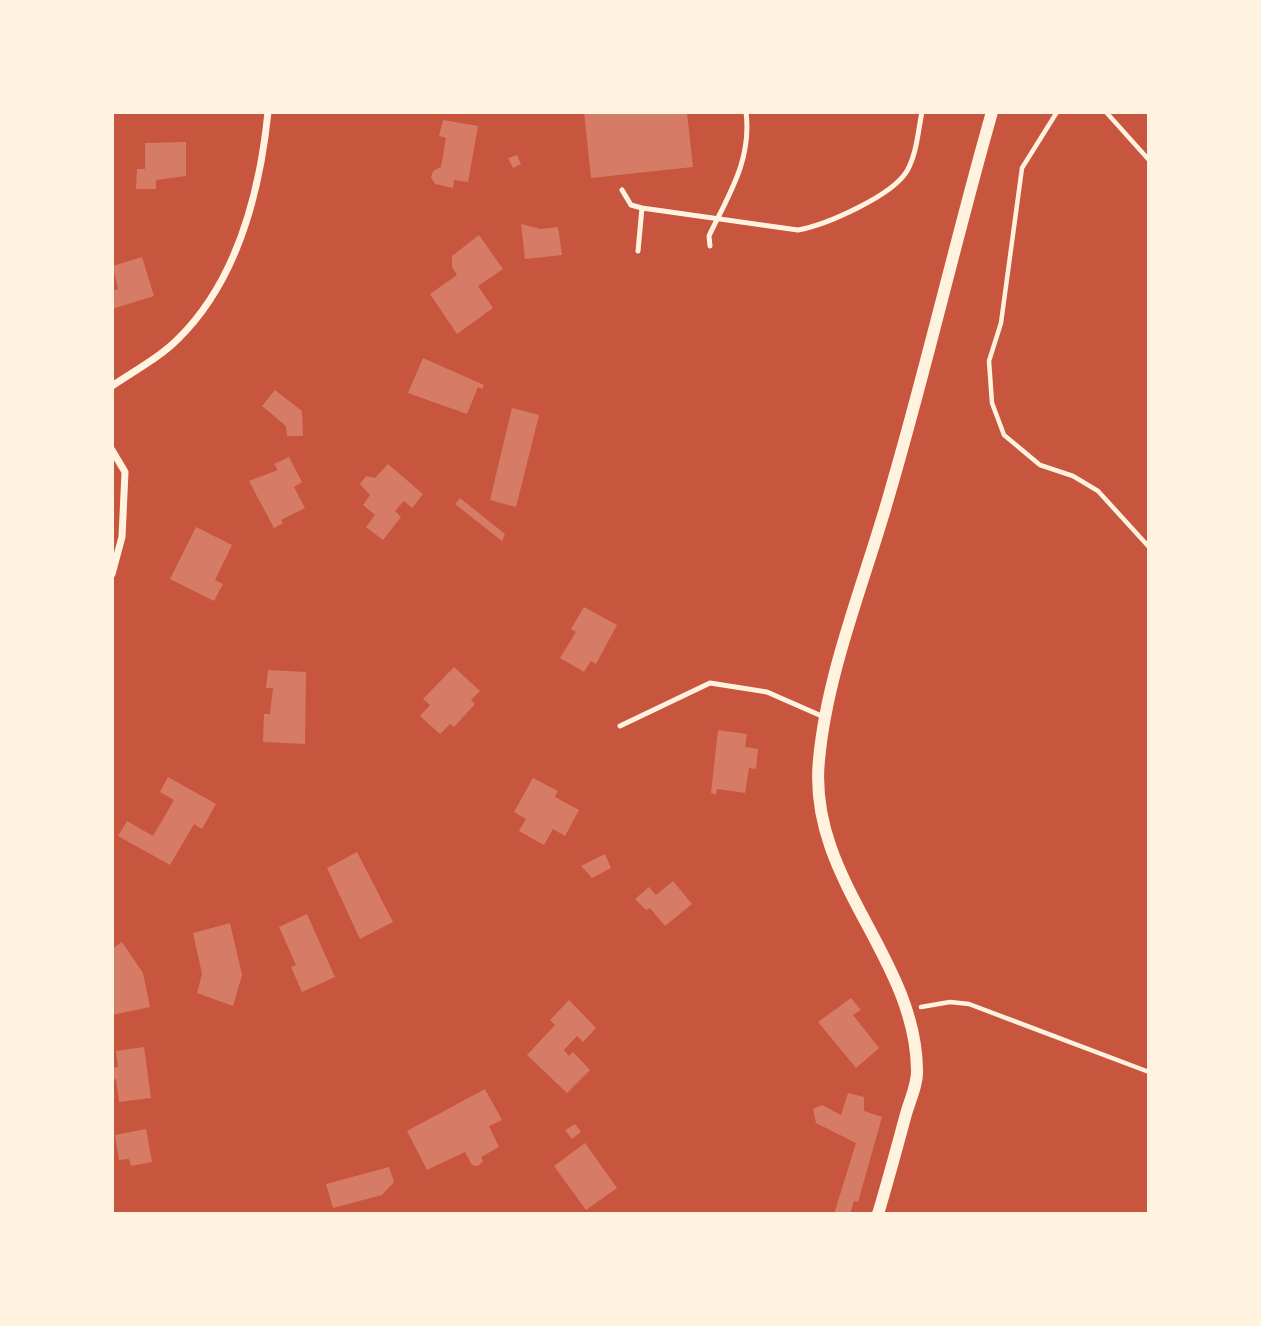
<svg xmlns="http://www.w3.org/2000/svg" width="1261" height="1326" viewBox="0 0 1261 1326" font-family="Quicksand,sans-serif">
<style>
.building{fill:#d67c66}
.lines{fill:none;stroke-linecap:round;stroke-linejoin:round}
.path{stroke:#fff3e0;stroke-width:4.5}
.service{stroke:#fff3e0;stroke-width:5}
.minor{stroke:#fff3e0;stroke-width:7}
.tertiary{stroke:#fff3e0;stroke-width:12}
</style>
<rect width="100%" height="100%" fill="#c8553d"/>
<path class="building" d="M584 112H687L693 167 591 178Z
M443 120 478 126 468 182 454 180 453 188 435 184 431 177 433 171 441 167 446 138 439 136Z
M186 142V176L156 180V189H136L137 169H145V143Z
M517 155 521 164 513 168 508 158Z
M521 224 541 229 558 227 562 255 525 259Z
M479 235 503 269 478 286 493 308 457 334 430 294 457 275 452 267V256Z
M142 257 154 296 112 309V291L118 289 113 266Z
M423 358 484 385 482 389 478 387 467 414 408 393Z
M275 390 302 411 303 436H287L286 426 262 406Z
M512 408 539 415 516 507 490 500Z
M289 457 302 482 294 487 305 508 281 520 283 523 274 528 249 481 278 470 274 464Z
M388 464 423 494 412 508 404 501 395 511 401 517 383 540 366 527 375 515 363 505 370 495 360 484 366 476 375 478Z
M460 498 505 534 502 541 455 504Z
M196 527 232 545 215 580 223 584 214 601 170 579Z
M584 607 617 625 596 664 591 661 584 672 560 658 576 632 571 629Z
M454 667 480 691 471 700 475 704 454 727 450 724 440 734 420 716 430 705 423 699Z
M268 670 306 672 305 744 263 742 264 714H270L273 688H266Z
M718 730 747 734 745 747 758 749 756 769 749 768 745 793 717 789 716 795 711 793Z
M168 777 216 804 202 829 194 824 170 865 118 836 127 821 153 836 174 800 160 792Z
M533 778 558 791 555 797 579 810 565 836 553 829 544 845 519 831 526 819 514 812Z
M357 852 393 922 360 939 327 868Z
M605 854 611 868 592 878 581 866Z
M673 881 692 904 665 926 650 908 646 910 635 899 649 887 656 895Z
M307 914 335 977 302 992 291 967 296 965 279 927Z
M230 923 242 975 233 1006 197 993 202 974 193 933Z
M122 942 143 973 150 1007 112 1015V949Z
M851 998 861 1010 853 1015 879 1048 856 1068 818 1022Z
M569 1000 596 1028 583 1042 577 1036 564 1050 569 1056 573 1052 590 1070 567 1093 527 1055 555 1025 550 1020Z
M144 1047 151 1098 119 1102 116 1079 112 1080V1068L118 1067 116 1051Z
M485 1089 502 1120 489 1126 499 1147 481 1157 483 1161 478 1166 472 1165 465 1152 427 1170 407 1131Z
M848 1093 864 1097V1111L882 1117 858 1202 854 1201 850 1214H834L856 1143 816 1123 813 1109 822 1105 841 1115Z
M575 1124 581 1132 572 1139 565 1130Z
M146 1129 152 1162 131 1166 129 1159 119 1160 115 1135Z
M585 1143 617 1188 586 1210 554 1166Z
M389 1167 394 1182 382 1195 333 1208 326 1184Z"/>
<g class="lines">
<path class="path" d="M1057 112 1022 168 1001 323 989 361 992 403 1004 435 1040 465 1073 476 1098 491 1149 547
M1106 112 1149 160
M921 1007 950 1002 969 1004 1149 1072"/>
<path class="service" d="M622 190 631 205 642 208 798 230C826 225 892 196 907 171 917 153 918 131 922 112
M710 246 709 236C729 194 752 160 746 112
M638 251 642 208
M620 726 710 683 767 692 824 717"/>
<path class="minor" d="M112 386C134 371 159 358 178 339 237 281 260 191 268 112
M112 450 125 472 122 537 112 574"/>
<path class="tertiary" d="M878 1214C888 1181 897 1147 906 1114 910 1100 918 1083 917 1069 915 956 807 878 819 760 827 671 866 578 890 492 927 366 956 238 992 112"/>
</g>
<rect width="1261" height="1326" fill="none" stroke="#fff3e0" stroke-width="228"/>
</svg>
